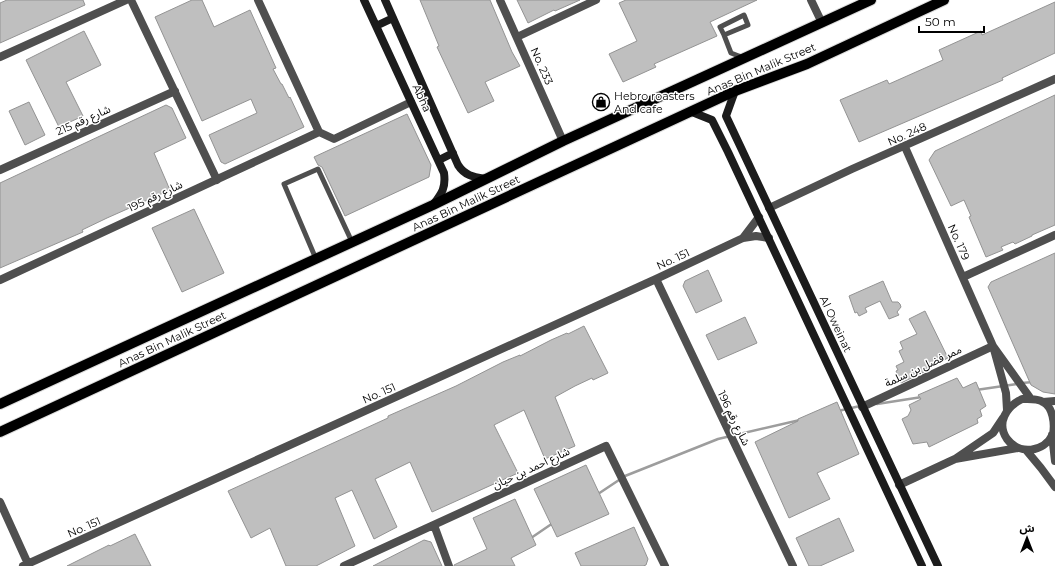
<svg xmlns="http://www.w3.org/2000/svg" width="1055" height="566" viewBox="0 0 1055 566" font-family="Montserrat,'Noto Sans Arabic',sans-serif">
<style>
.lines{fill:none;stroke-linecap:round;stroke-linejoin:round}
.stream{stroke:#9d9d9d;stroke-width:2.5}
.building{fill:#bfbfbf;stroke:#939393}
.primary-casing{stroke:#dbdbdb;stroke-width:12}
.lane{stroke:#4f4f4f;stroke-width:5}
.street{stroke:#4f4f4f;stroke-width:8}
.secondary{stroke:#1c1c1c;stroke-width:8}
.primary{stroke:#000;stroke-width:10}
.labels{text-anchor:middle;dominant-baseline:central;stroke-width:3;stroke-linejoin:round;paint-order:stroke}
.street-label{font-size:11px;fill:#000;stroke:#fff}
.poi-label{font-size:11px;fill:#000;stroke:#fff;text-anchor:start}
</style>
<rect width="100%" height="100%" fill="#fff"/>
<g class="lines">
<path class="stream" d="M1022 383 1033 382
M976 390 1017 384
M877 404 922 397
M838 411 860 406
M598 494 625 476 718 439 800 420
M531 538 553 523"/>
</g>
<path class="building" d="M7 0H83L85 5 0 43V3Z
M192 0H202L214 27 250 10 276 68 273 69 281 84H282L289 98 290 97 304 127 225 164 221 162 209 135 257 113 251 99 202 121 155 17Z
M420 0H490L512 52 520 66 485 82 494 101 468 113 437 47 439 46Z
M517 0H580L555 11 554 10 528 23Z
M626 0H757L710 22 717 36 654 64 656 67 623 82 609 54 637 41 619 3Z
M1055 2V53L1002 78 1003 80 859 142 840 100 887 80 889 84 943 60 939 50 981 31 982 35Z
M84 31 101 65 66 82 83 116 59 127 26 60Z
M1055 95V225L1032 235V236L1015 244 1013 242 1001 247 1003 250 986 257 969 217 971 216 964 200 951 206 929 160 935 151Z
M29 102 45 135 25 145 9 111Z
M166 105 172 108 186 138 154 153 170 190 107 218 82 230 83 232 0 268V183Z
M407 114 431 165 429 177 345 216 322 167 318 165 314 157Z
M194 209 224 273 182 292 152 228Z
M1055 253V394L1043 392 1031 385 988 287 991 282Z
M708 270 722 301 696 313 683 286 685 281Z
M883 281 892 302H898L900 304 901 307 897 312 899 315 889 319 880 301 865 308 867 312 859 316 857 312 855 313 849 296Z
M925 311 948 358 925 369 926 371 901 383 896 371 898 370 896 366 904 362 899 351 903 349 900 342 917 334 909 319Z
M745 317 757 343 718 360 706 335Z
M584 326 608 373 593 380 592 378 575 386 555 397 575 446 545 459 524 410 494 425 518 473 432 512 410 462 375 479 397 527 374 539 352 490 335 498 355 546 316 566H286L270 528 251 538 228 491 388 418V416L456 386 503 362 520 355V356L551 340 567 333 568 334Z
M957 378 963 388 976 382 986 406 980 410 982 416 977 419 978 423 929 447 927 442 913 444 902 419 908 416 911 410 909 405 921 399 918 395Z
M837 402 859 454 817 473 830 499 789 518 755 442 798 421V419Z
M586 465 609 514 557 537 534 489Z
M515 499 536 545 511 558 515 566H454V565L487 549 473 518Z
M839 518 854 551 820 566H809L796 538Z
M634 527 648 559 646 565 643 566H581L575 553Z
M135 534 151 566H67L109 545 110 546Z
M424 540 431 542 442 566H373Z"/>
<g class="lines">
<g class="primary-casing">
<path id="primary" d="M0 404 433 205 563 141 871 0
M0 432 735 91 807 64 944 0"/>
</g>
<path class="lane" d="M724 35 720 27 744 15 748 25 724 35 731 53 744 58
M316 259 284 184 318 169 352 242"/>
<path class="street" d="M131 0 217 180
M258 0 319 132
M500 0 563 141
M811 0 822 23
M517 37 596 0
M0 57 126 0
M319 132 334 139 411 102
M0 170 175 91
M769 208 852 169 1055 79
M743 238 759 217
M963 277 1055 235
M656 279 793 566
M0 280 319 132
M1022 399C1028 399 1037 398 1043 402 1053 407 1055 424 1053 434 1044 453 1019 455 1007 439 996 423 1006 407 1022 399Z
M1043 402 1055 401
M862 407 993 346 905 147
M1007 410 1006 393 993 346 1031 399
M1003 418 993 433 955 459 1018 448
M1052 435 1055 461
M1026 450 1041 468 1055 487
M899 485 955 459
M0 502 29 566
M434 525 449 566
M23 566 656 279 743 238 756 236 769 238
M344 566 606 446 665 566"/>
<path class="secondary" d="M364 0 444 173C446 188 442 193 433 205
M385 0 458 165C465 176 474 177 486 179
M376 26 393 18
M735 91 726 116 938 566
M692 112 712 120 728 152 922 566
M439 160 453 153"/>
<use href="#primary" class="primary"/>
</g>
<defs>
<g id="shop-ring" transform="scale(0.9)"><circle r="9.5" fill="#fff" stroke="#000" stroke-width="1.5"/><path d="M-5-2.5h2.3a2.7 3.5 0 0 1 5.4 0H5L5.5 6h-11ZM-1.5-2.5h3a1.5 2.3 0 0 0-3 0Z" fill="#000"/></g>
</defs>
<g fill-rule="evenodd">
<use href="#shop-ring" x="601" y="102"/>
</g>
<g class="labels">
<g class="street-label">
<text transform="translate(542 66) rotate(66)">No. 233</text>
<text transform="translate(761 69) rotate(-23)">Anas Bin Malik Street</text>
<text transform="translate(422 98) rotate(65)">Abha</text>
<text transform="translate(83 120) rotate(-24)">شارع رقم 215</text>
<text transform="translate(907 134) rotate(-24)">No. 248</text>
<text transform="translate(155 196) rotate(-25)">شارع رقم 195</text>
<text transform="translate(466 203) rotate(-25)">Anas Bin Malik Street</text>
<text transform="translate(959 242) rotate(66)">No. 179</text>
<text transform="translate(673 259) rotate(-25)">No. 151</text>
<text transform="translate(836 324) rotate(65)">Al Oweinat</text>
<text transform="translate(172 339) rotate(-25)">Anas Bin Malik Street</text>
<text transform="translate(923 366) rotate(-25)">ممر فضل بن سلمة</text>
<text transform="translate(379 393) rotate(-24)">No. 151</text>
<text transform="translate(734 418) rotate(64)">شارع رقم 196</text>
<text transform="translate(531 468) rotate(-25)">شارع احمد بن حيان</text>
<text transform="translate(84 527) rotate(-24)">No. 151</text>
</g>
<g class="poi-label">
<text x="614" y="96">Hebro roasters<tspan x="614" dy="13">And cafe</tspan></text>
</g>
</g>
<g transform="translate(1027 538)" stroke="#ffffff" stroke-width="3" paint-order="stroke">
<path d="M0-3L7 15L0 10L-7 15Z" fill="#000000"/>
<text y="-6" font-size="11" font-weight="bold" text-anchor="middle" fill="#000000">ش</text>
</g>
<path d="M919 26v6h65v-6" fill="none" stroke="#000000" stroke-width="2"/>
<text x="925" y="26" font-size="12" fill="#000000" stroke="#ffffff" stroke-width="3" paint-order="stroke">50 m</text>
</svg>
